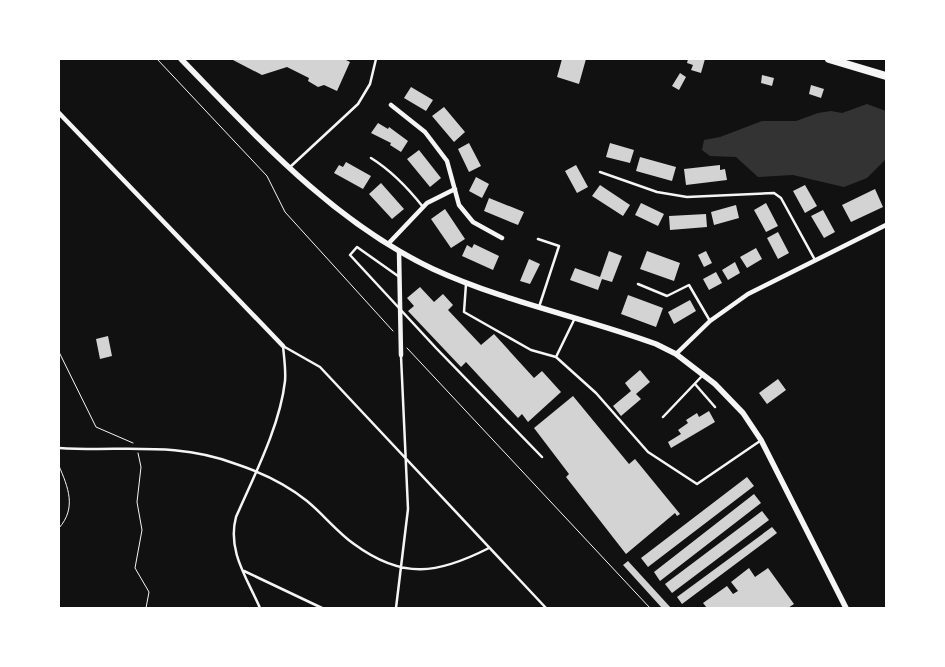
<svg xmlns="http://www.w3.org/2000/svg" width="945" height="667" viewBox="0 0 945 667" font-family="'PT Sans',sans-serif">
<style>
.water{fill:#333}
.building{fill:#d3d3d3}
.lines{fill:none;stroke-linecap:round;stroke-linejoin:round}
.path{stroke:#f5f5f5;stroke-width:1}
.service{stroke:#f5f5f5;stroke-width:2.5}
.minor{stroke:#f5f5f5;stroke-width:4.5}
.tertiary{stroke:#f5f5f5;stroke-width:5.5}
.primary{stroke:#f5f5f5;stroke-width:8}
</style>
<rect width="100%" height="100%" fill="#111"/>
<path class="water" d="M867 104 886 111 885 160 867 178 844 187 793 175 758 177 736 157 710 156 702 150 704 140 720 137 762 121H796L818 113 831 111 842 113Z"/>
<path class="building" d="M231 59H344L350 62 337 91 324 85 318 87 308 81 309 78 287 67 262 75Z
M562 59H586L579 84 557 77Z
M688 59H705L701 73 691 70 693 65 687 63Z
M680 73 686 77 679 90 672 86Z
M762 75 774 78 772 86 761 83Z
M811 85 824 89 821 98 809 94Z
M411 87 433 100 426 111 404 98Z
M444 107 465 132 454 142 432 116Z
M378 123 388 129 389 127 408 141 401 152 390 145 391 143 371 133Z
M469 143 481 166 469 172 458 149Z
M610 143 634 150 630 163 606 157Z
M419 150 441 178 430 187 407 159Z
M640 157 676 167 672 181 636 171Z
M346 162 371 176 363 189 334 173 339 165 343 167Z
M576 165 588 187 577 193 565 171Z
M720 165V170L725 169 727 180 686 185 684 169Z
M476 177 489 184 482 198 469 191Z
M381 183 404 209 392 219 369 194Z
M600 185 630 205 623 216 592 196Z
M805 185 817 206 805 213 793 191Z
M875 189 883 207 851 222 842 205Z
M489 198 524 212 518 225 484 211Z
M641 203 664 214 658 226 635 215Z
M766 203 778 226 766 232 754 210Z
M736 205 739 218 714 225 711 212Z
M445 209 465 239 451 248 431 219Z
M823 210 835 232 824 238 811 216Z
M706 214 707 227 670 230 669 216Z
M778 232 789 253 778 259 767 238Z
M474 244 499 256 493 270 462 256 467 245 472 248Z
M756 248 762 259 747 268 740 257Z
M609 251 622 256 612 282 602 279 598 290 570 280 575 268 600 277Z
M647 251 680 263 674 281 640 269Z
M706 251 712 263 704 267 698 255Z
M529 259 540 264 530 284 520 281Z
M735 262 740 273 728 280 722 270Z
M716 272 722 283 709 290 703 279Z
M420 287 434 302 443 294 453 305 448 310 481 345 494 334 534 378 542 371 561 392 528 422 522 414 518 418 466 362 461 367 408 311 414 306 407 298Z
M628 295 663 308 656 327 621 314Z
M690 300 696 311 674 324 668 312Z
M108 336 112 356 100 359 96 339Z
M640 370 650 382 636 394 641 399 621 416 613 406 631 391 625 383Z
M778 379 786 390 767 404 759 393Z
M573 396 629 464 635 459 680 514 677 516 675 513 626 554 566 477 569 474 534 428Z
M709 411 715 422 671 448 668 442 681 434 678 430 688 423 686 420 697 413 699 417Z
M747 477 754 486 648 567 641 558Z
M754 494 761 503 660 581 654 572Z
M762 511 769 520 672 593 665 584Z
M772 527 777 533 682 604 677 597Z
M628 561 671 608H662L623 565Z
M749 568 755 577 768 568 794 604 788 608H707L703 603 727 586 733 594 738 591 731 582Z"/>
<g class="lines">
<path class="path" d="M157 59 267 176 285 212 393 331
M407 348 650 608
M59 352 96 427 133 443
M138 453 141 467 137 502 142 530 135 568 149 592 146 608
M59 466C68 487 77 508 59 528"/>
<path class="service" d="M371 158C392 171 408 188 423 207
M289 168 358 104 370 84 376 59
M600 172 657 192 687 197 774 193 781 198 815 260
M538 239 559 246 539 307
M398 276 357 247 350 255 436 348 542 457
M466 284 464 312 531 350 556 357 596 393 648 452 697 484 760 441
M638 284 667 296 689 285 710 321
M556 357 574 320
M695 384 715 407
M663 417 703 375
M59 448C121 452 175 441 236 464 260 472 287 485 307 501 323 514 337 532 354 544 403 580 438 574 489 548
M244 571 322 608
M260 608C247 578 227 551 236 517 254 476 280 426 285 381 286 370 284 357 283 346L320 367 546 608
M396 608 408 509 401 356"/>
<path class="minor" d="M391 105 425 132 447 161 459 205 473 222 502 238
M59 113 283 346
M388 244 427 203 455 189
M399 251 401 355
M676 354 710 321 748 294 886 225"/>
<path class="tertiary" d="M181 59C258 138 332 221 433 269 505 302 582 317 656 344L676 354 715 384 743 413 761 440 846 608"/>
<path class="primary" d="M829 59 886 76"/>
</g>
<rect width="945" height="667" fill="none" stroke="#ffffff" stroke-width="120"/>
</svg>
